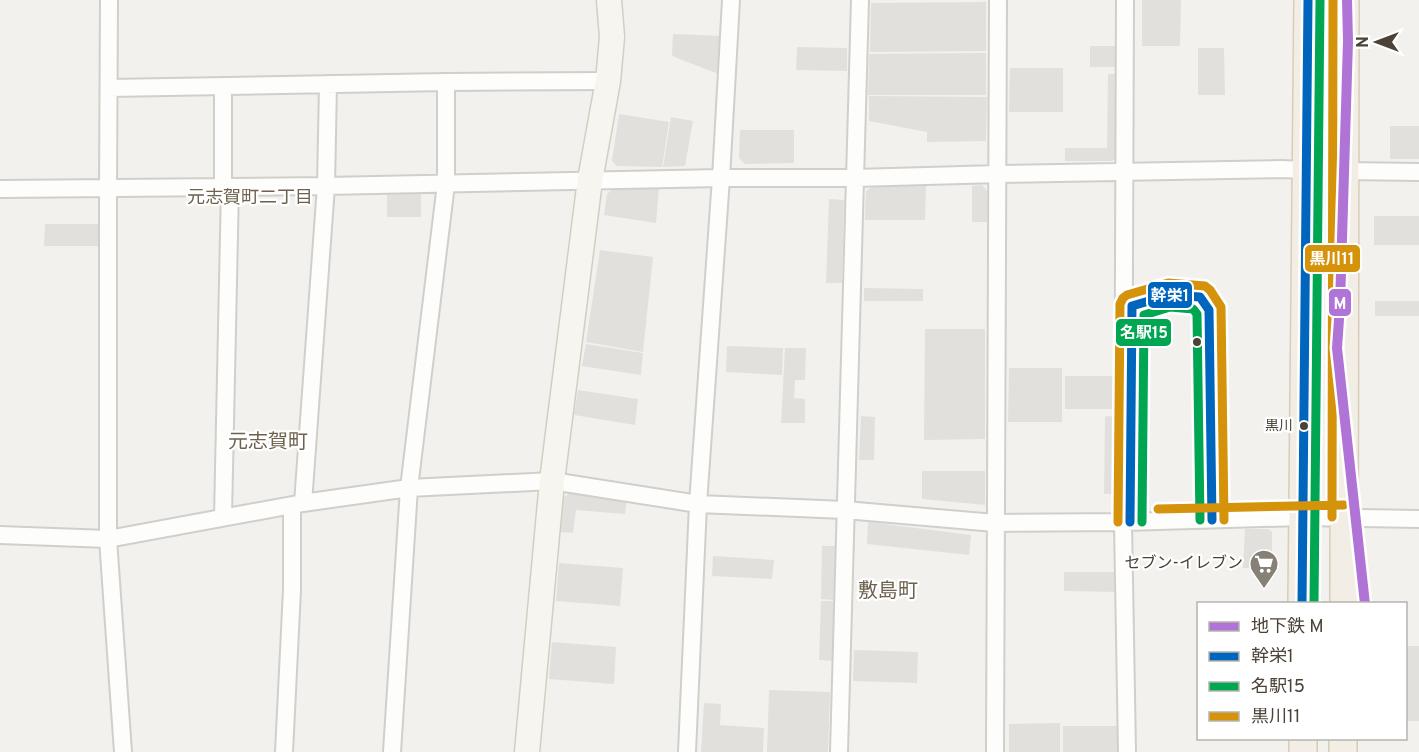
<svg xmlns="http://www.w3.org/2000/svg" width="1419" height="752" viewBox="0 0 1419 752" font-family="Overpass,'Noto Sans JP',sans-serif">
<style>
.parking{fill:#e2e0dc}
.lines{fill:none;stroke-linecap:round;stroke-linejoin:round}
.street-casing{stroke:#d1cfca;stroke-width:20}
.secondary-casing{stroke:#d3cec3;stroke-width:27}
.primary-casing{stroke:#d7cdb9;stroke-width:30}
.street{stroke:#fdfdfc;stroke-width:16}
.secondary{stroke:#f7f5f0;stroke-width:24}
.primary{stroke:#f2eee5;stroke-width:27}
.bus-1-casing{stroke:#fff;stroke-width:14}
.bus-2-casing{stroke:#fff;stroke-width:14}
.bus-3-casing{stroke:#fff;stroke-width:14}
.bus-1{stroke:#0065bd;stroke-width:9}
.bus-2{stroke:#00a651;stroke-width:9}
.bus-3{stroke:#d5920b;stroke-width:9}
.metro-1-casing{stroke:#fff;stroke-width:15}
.metro-1{stroke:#b074d6;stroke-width:10}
.bus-dot{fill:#4b4337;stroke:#fff;stroke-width:2}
.labels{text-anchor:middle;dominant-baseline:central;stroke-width:4.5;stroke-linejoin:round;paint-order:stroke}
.bus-label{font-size:14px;fill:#4b4337;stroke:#fff;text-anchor:end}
.poi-label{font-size:16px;fill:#4b4337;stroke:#fff;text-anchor:end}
.neighbourhood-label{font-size:18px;fill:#6e614d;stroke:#fff}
.quarter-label{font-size:20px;fill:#6e614d;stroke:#fff}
.line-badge{stroke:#fff;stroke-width:2}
.badge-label{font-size:16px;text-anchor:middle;font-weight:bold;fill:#fff}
</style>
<rect width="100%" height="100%" fill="#f3f1ed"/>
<path class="parking" d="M1142 0H1181L1180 46H1142Z
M986 2V51L870 52 871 3Z
M673 34 723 36 721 75 672 56Z
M1090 46H1120V67H1090Z
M797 47 847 48V71L796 70Z
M1198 48H1224L1225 95H1198Z
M986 53V95H868L869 54Z
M1010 68H1063V112H1009Z
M1108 74H1121V154L1112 161H1065V148H1107Z
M869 96 987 97 986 141 927 142V132L869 121Z
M619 114 669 122 662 167 617 166 612 161Z
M671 117 693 121 685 166 663 167Z
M1390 126H1419V159H1390Z
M740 130H794V163L745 164 739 158Z
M926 185 925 220H865L866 191 873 186Z
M982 185 987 191V222H972V186Z
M659 188 656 223 604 215 607 194 612 190Z
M387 192H421V217H387Z
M829 199 844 200 842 283H826Z
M1374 216H1419V245H1374Z
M45 224H101V246H44Z
M600 250 653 257 643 352 586 342Z
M864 288 923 289V301H864Z
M1375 301H1419V316H1375Z
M925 329H985V439L924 440Z
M586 344 643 353 641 375 582 366Z
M727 346 783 348 782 375 726 372Z
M785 348H806L805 380H795L794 398 805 399V423H781Z
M1009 368H1062V422H1008Z
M1065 376H1119L1118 409H1065Z
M578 390 638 399 635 425 574 415Z
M861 416 875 417 874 460H859Z
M1105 416 1119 417 1118 494H1104Z
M922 471H985V505L922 499Z
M571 492 627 497 625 514 576 510 573 533 560 532 563 498Z
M868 522 971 535 969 555 867 544Z
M1245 529H1268L1272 532V569L1243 568Z
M822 546H835L834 600 821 599Z
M713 556 774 560 772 579 712 576Z
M559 563 623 568 620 606 556 601Z
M1064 572H1118V592L1064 591Z
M821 601H834L833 661 819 660Z
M552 642 616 647 614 684 549 679Z
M1406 646H1419V721H1406Z
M854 650 918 652 917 683 853 681Z
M769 690 830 692 828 752H767Z
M704 703 721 704 720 725 764 728 763 752H701Z
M1060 723V752H1009V724Z
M1063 726H1118V752H1063Z"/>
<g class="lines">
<g class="street-casing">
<path id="street" d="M109 0 108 189V539L123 752
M1125 0 1123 522 1127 752
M223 86V187
M109 88 446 82 608 81
M1344 171 1419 172
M0 189 326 186 721 178H855L998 174 1281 169 1306 170
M303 503 326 186 328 84
M223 517 230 187
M0 535 108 539 303 503 409 488 552 481 698 504 845 510 995 523 1123 522 1302 517 1419 519
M284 752 292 590V506
M392 752 409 488 446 184V82
M687 752 698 504 721 178 731 0
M839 752 860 0
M995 752 998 0"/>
</g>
<g class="secondary-casing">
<path id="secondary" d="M527 752 552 481 590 180 608 81 612 37 609 0"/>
</g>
<g class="primary-casing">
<path id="primary" d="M1302 604 1308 0
M1344 604 1345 0
M1303 738V752
M1343 752V738"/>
</g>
<use href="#street" class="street"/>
<use href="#secondary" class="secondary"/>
<use href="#primary" class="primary"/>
<g class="bus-1-casing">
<path id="bus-1" d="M1130 522 1132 306 1169 295 1200 297 1209 310 1212 520
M1302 604 1308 0"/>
</g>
<g class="bus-2-casing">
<path id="bus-2" d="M1142 522 1144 315 1170 307 1193 309 1197 314 1200 520
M1314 604 1320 0"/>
</g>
<g class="bus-3-casing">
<path id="bus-3" d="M1158 509 1344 505
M1332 517 1333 0
M1118 522 1120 304 1123 298 1127 295 1168 283 1205 286 1210 290 1221 307 1224 520"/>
</g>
<use href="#bus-1" class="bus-1"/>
<use href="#bus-2" class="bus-2"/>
<use href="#bus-3" class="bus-3"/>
<g class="metro-1-casing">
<path id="metro-1" d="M1347 0 1348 41 1340 305 1337 348 1365 604"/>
</g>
<use href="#metro-1" class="metro-1"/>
</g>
<defs>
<g id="supermarket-pin" transform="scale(1.5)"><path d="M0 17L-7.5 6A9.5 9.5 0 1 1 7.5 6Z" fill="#868077" stroke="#fff"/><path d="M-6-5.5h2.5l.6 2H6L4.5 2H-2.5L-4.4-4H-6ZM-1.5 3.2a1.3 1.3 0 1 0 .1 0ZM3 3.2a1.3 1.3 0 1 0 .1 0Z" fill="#fff"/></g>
</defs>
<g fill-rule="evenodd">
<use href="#supermarket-pin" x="1264" y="564"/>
</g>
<g class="bus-dot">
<circle cx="1197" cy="342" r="5"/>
<circle cx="1304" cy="426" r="5"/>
</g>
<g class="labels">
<g class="bus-label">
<text x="1293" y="426">黒川</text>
</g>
<g class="poi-label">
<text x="1243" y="564">セブン-イレブン</text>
</g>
<g class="neighbourhood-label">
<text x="250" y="198">元志賀町二丁目</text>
</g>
<g class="quarter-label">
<text x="268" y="443">元志賀町</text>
<text x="888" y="592">敷島町</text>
</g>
</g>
<g class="line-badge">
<rect x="1304" y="244" width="57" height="29" rx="6" fill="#d5920b"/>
<rect x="1147" y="281" width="46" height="28" rx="6" fill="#0065bd"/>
<rect x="1328" y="288" width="24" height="29" rx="6" fill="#b074d6"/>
<rect x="1115" y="318" width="57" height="29" rx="6" fill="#00a651"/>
</g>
<g class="badge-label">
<text x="1332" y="264">黒川11</text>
<text x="1170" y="301">幹栄1</text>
<text x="1340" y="309">M</text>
<text x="1144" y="338">名駅15</text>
</g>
<rect x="1197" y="602" width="210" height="138" fill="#ffffff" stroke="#b7b4af" stroke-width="1.5"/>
<rect x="1209" y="622" width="30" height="9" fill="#b074d6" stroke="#b7b4af" stroke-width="1.5"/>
<text x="1251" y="632" font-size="18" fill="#4b4337">地下鉄 M</text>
<rect x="1209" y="652" width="30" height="9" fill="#0065bd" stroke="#b7b4af" stroke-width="1.5"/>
<text x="1251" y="662" font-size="18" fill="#4b4337">幹栄1</text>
<rect x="1209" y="682" width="30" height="9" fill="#00a651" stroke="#b7b4af" stroke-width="1.5"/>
<text x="1251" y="692" font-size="18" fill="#4b4337">名駅15</text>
<rect x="1209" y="712" width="30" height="9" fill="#d5920b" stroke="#b7b4af" stroke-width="1.5"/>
<text x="1251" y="722" font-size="18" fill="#4b4337">黒川11</text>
<g transform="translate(1377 42) rotate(270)" stroke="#ffffff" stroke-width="4.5" paint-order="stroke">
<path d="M0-4.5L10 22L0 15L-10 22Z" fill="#4b4337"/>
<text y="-9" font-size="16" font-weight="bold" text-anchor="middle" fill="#4b4337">N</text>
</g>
</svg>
